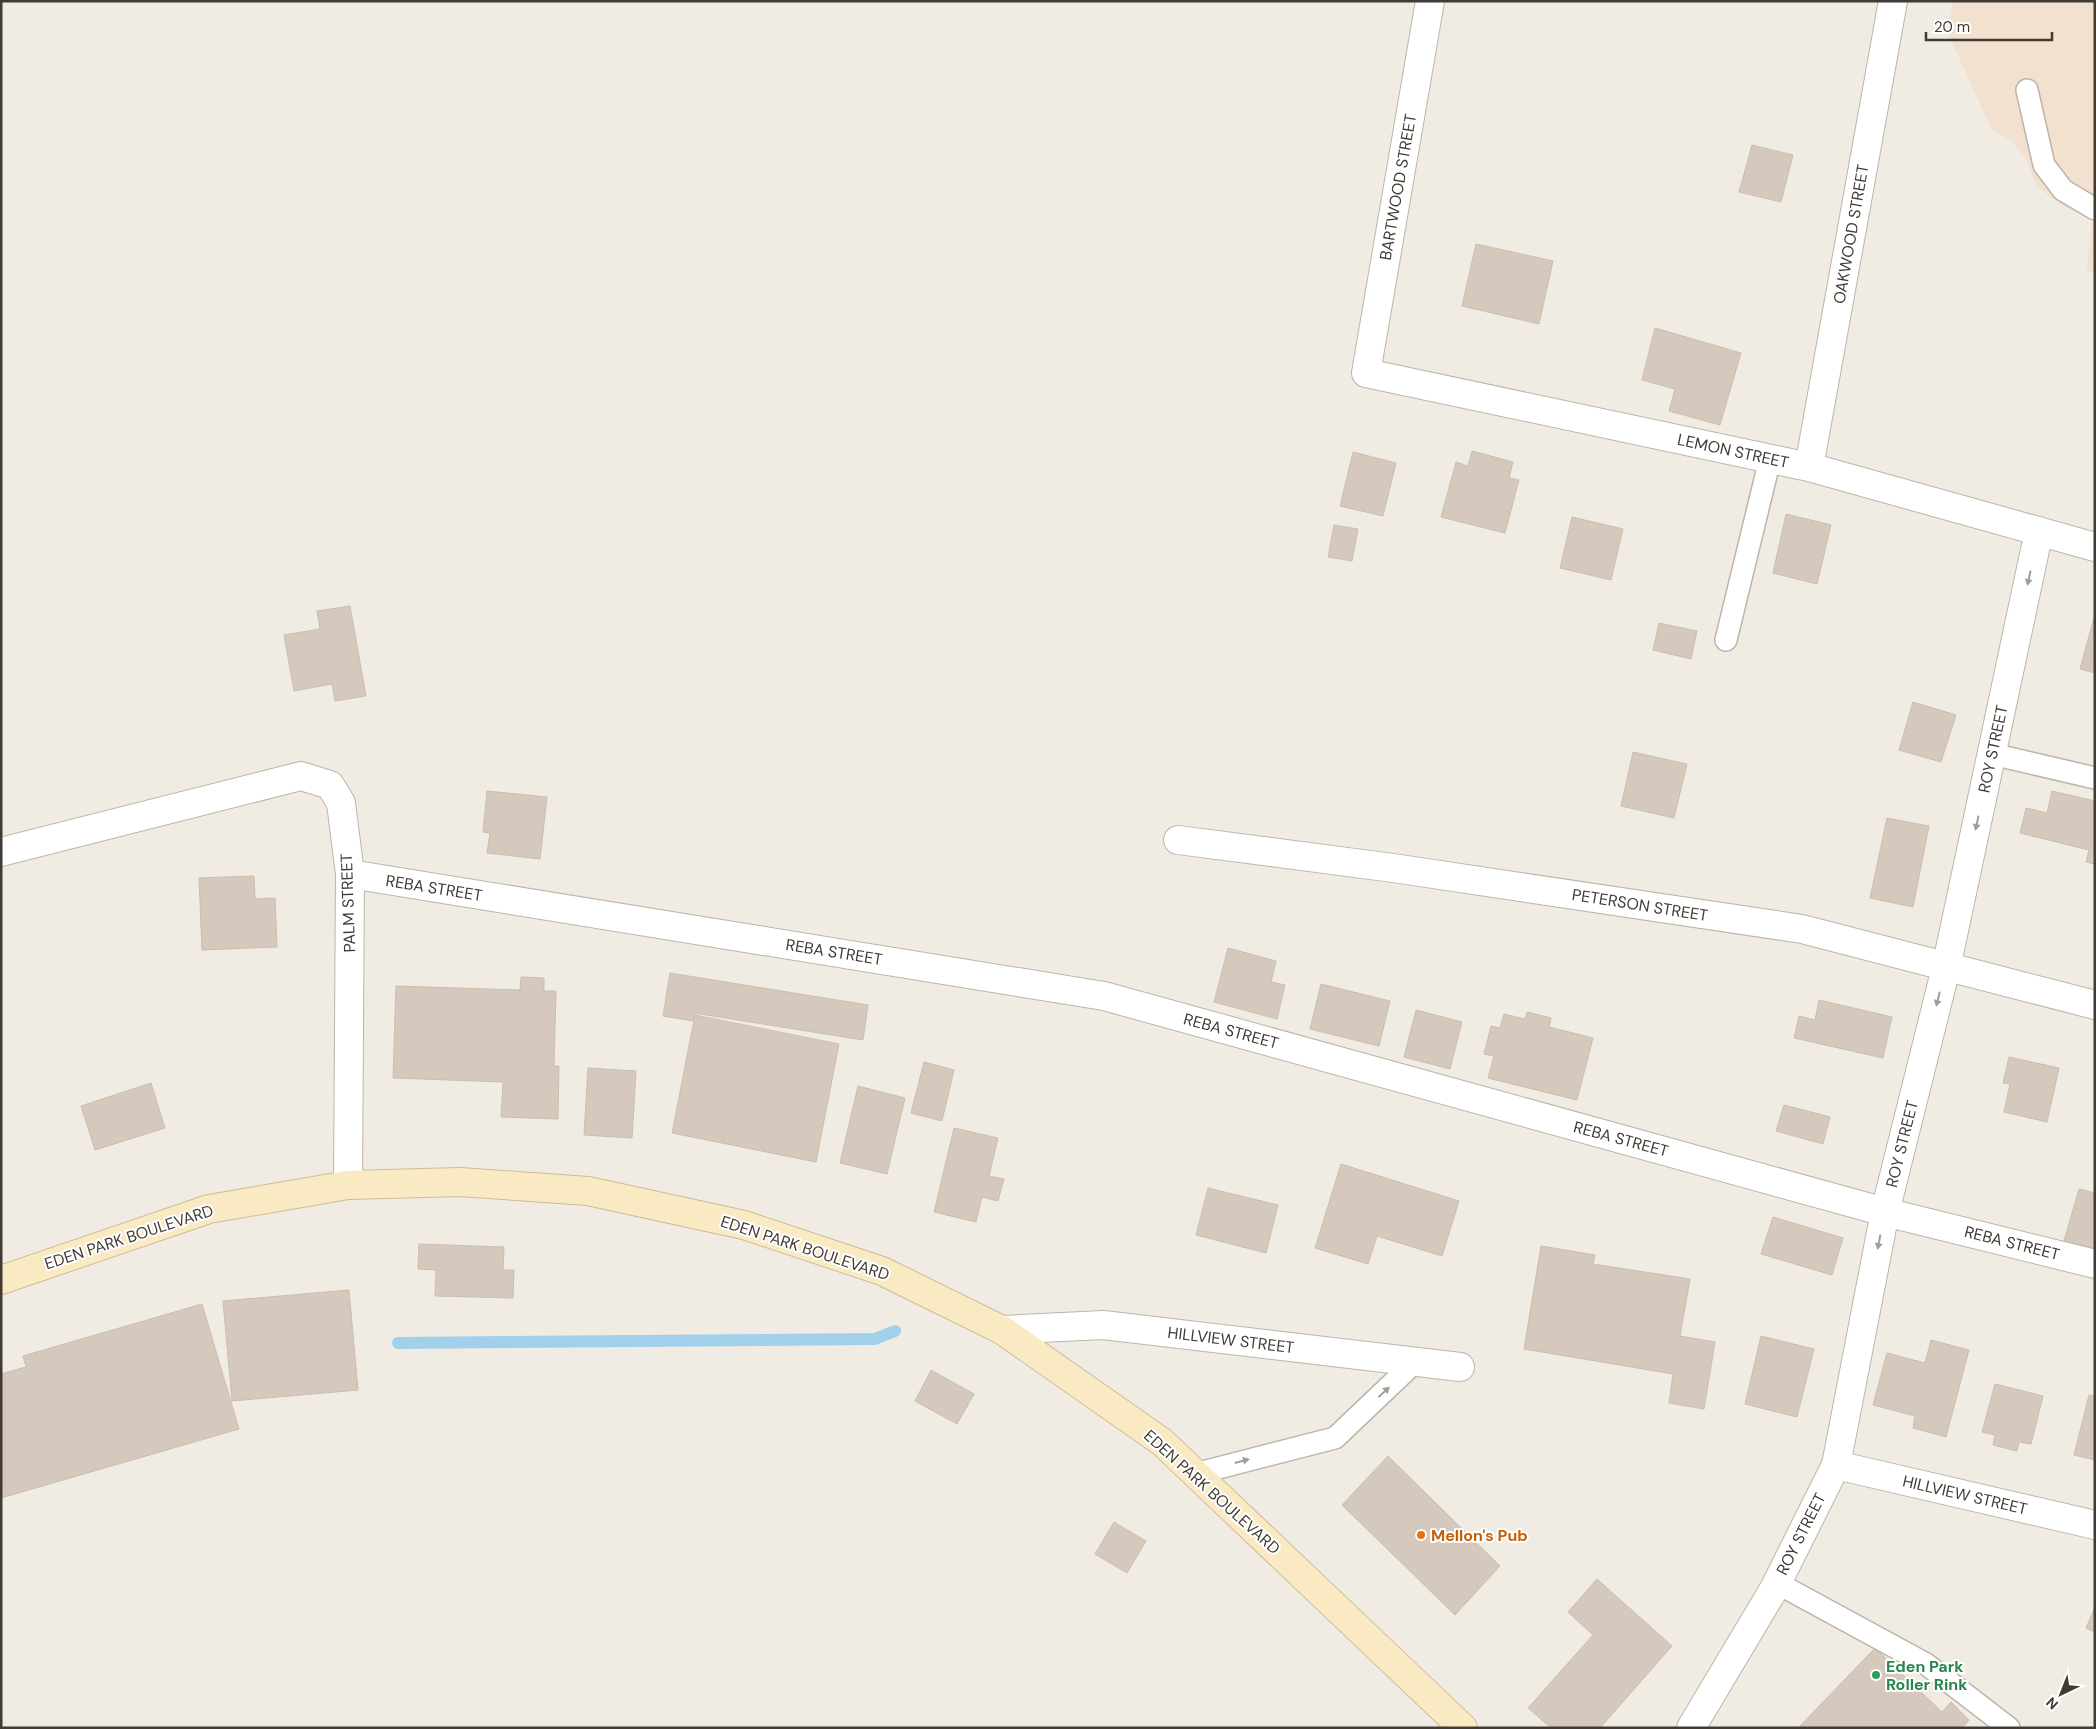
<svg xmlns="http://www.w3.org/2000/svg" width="2096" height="1729" viewBox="0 0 2096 1729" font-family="'DM Sans',sans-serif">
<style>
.commercial{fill:#f1e1ce}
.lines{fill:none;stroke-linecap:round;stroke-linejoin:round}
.stream{stroke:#a2d0ea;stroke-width:12}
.building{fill:#d4c9bc;stroke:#cbbead}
.service-casing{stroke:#bdb5a9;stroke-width:24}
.minor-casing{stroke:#bdb5a9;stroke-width:30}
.secondary-casing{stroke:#cdbc96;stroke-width:30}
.service{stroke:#fff;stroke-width:21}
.minor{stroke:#fff;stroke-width:28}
.secondary{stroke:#faeac3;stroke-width:28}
.oneway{fill:#a09d9a}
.food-dot{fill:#e8710a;stroke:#fff;stroke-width:2}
.leisure-dot{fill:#2e9e5b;stroke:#fff;stroke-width:2}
.labels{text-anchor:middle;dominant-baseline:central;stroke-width:4;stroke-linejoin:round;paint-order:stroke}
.street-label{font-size:16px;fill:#413b34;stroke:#fff}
.food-label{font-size:16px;font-weight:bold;fill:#c56008;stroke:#fff;text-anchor:start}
.leisure-label{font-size:16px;font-weight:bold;fill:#27864d;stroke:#fff;text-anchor:start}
</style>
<rect width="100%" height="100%" fill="#f0ebe3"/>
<path class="commercial" d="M1953 1H2095V273L2087 270 2092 220 2061 205 2036 185 2026 158 2013 142 1992 130 1947 31Z"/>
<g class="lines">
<path class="stream" d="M398 1343 875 1339 895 1331"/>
</g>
<path class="building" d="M1752 145 1793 155 1781 202 1739 192Z
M1476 244 1553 261 1539 324 1462 306Z
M1655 328 1741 353 1720 425 1669 411 1675 389 1642 380Z
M1472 451 1513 462 1509 478 1519 480 1505 533 1441 517 1456 462 1468 466Z
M1353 452 1396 463 1383 516 1340 506Z
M1786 514 1831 525 1817 584 1773 573Z
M1572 517 1623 529 1611 580 1560 568Z
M1334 525 1358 529 1352 561 1328 557Z
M350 606 366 696 335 701 332 684 294 691 284 635 320 629 317 611Z
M2095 614V673L2080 669Z
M1659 623 1697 631 1691 659 1653 650Z
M1913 702 1956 715 1941 762 1899 750Z
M1633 752 1687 764 1674 818 1621 806Z
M487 791 547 797 540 859 487 853 490 833 483 832Z
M2052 791 2095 801V864L2086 862 2089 850 2020 833 2026 808 2047 813Z
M1887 818 1929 826 1913 907 1870 898Z
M254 876 255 899 275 898 277 947 202 950 199 878Z
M1228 948 1276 961 1271 982 1285 985 1277 1019 1214 1002Z
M670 973 868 1005 863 1040 694 1013 693 1021 663 1016Z
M521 977 544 978V991H556L554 1066H559L558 1119 501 1117 503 1082 393 1078 396 986 520 990Z
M1321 984 1390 1001 1379 1046 1310 1029Z
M1819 1000 1892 1017 1883 1058 1794 1038 1799 1016 1815 1020Z
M1416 1010 1462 1022 1450 1069 1404 1057Z
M1527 1012 1551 1018 1549 1027 1593 1038 1577 1100 1488 1078 1494 1056 1484 1054 1491 1026 1500 1028 1504 1014 1525 1019Z
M695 1015 839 1044 816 1162 672 1133Z
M2009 1057 2059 1068 2047 1122 2004 1112 2010 1084 2003 1083Z
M924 1062 954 1070 942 1121 911 1113Z
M588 1068 636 1071 632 1138 584 1135Z
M151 1083 165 1128 95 1150 81 1106Z
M858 1086 905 1098 887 1174 840 1163Z
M1784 1105 1830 1117 1823 1144 1776 1131Z
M954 1128 998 1138 989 1176 1004 1179 998 1201 982 1197 976 1222 934 1212Z
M1341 1164 1459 1201 1442 1256 1377 1236 1368 1264 1315 1248Z
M1208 1188 1278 1205 1266 1253 1196 1235Z
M2079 1189 2095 1193V1249L2064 1241Z
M1773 1217 1843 1238 1832 1275 1761 1254Z
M419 1244 504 1247 503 1270H514L513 1298 435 1296 436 1270 418 1269Z
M1541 1246 1595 1255 1593 1264 1690 1279 1680 1336 1715 1342 1704 1409 1669 1403 1673 1374 1524 1349Z
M349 1290 358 1390 232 1401 223 1301Z
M202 1304 239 1429 1 1498V1374L26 1367 23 1356Z
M1761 1336 1814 1349 1797 1417 1745 1404Z
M1931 1340 1969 1350 1946 1437 1913 1428 1915 1416 1873 1405 1887 1353 1925 1363Z
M931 1370 974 1394 957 1424 915 1401Z
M1995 1384 2043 1396 2031 1444 2019 1442 2017 1451 1993 1445 1995 1435 1982 1432Z
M2089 1395 2095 1396V1460L2074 1455Z
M1388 1456 1500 1566 1455 1615 1342 1505Z
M1114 1522 1146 1541 1127 1573 1095 1554Z
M1597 1579 1672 1646 1600 1728H1551L1528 1708 1593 1635 1568 1612Z
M2095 1607V1632L2086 1628Z
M1875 1648 1942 1712 1951 1702 1969 1720 1962 1728H1798Z"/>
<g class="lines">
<g class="service-casing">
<path id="service" d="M2027 90 2044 165 2063 190 2095 209
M1726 640 1770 459
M1992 754 2095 778
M1195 1474 1335 1438 1416 1361
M1777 1583 1926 1664 2009 1728"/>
</g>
<g class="minor-casing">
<path id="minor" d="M1430 1 1366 373 1809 467 2095 547
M1809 467 1893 1
M1178 840 1393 868 1802 929 2095 1005
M1 852 301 776 330 785 341 803 350 874 348 1185
M350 874 1104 996 1885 1212 2095 1264
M1002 1330 1103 1325 1460 1367
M1836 1465 2095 1525
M1691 1728 1774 1589 1836 1465 1885 1212 1946 968 2039 531"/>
</g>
<g class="secondary-casing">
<path id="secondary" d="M1 1280 209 1209 348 1185 460 1182 588 1191 744 1225 882 1271 1002 1330 1162 1442 1463 1728"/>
</g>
<use href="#service" class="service"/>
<use href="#minor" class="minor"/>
<use href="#secondary" class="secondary"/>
</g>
<defs><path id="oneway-solid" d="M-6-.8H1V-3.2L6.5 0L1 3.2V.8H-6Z" transform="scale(1.25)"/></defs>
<g class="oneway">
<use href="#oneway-solid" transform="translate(2029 578) rotate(102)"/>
<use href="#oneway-solid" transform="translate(1977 823) rotate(102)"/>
<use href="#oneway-solid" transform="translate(1938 999) rotate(104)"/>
<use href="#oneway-solid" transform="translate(1879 1242) rotate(101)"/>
<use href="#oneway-solid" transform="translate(1384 1392) rotate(-43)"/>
<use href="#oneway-solid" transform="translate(1242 1461) rotate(-15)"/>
</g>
<circle class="food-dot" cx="1421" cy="1535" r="5"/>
<circle class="leisure-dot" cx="1876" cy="1675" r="5"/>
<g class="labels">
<g class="street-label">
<text transform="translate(1398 187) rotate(-80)">BARTWOOD STREET</text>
<text transform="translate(1851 234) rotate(-80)">OAKWOOD STREET</text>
<text transform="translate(1733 451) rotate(12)">LEMON STREET</text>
<text transform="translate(1993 749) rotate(-78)">ROY STREET</text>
<text transform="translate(434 888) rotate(9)">REBA STREET</text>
<text transform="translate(348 903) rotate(-92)">PALM STREET</text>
<text transform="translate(1640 905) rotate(9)">PETERSON STREET</text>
<text transform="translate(834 952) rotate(9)">REBA STREET</text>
<text transform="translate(1231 1031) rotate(15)">REBA STREET</text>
<text transform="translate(1621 1139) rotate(15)">REBA STREET</text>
<text transform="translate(1902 1144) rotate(-76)">ROY STREET</text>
<text transform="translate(129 1237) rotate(-18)">EDEN PARK BOULEVARD</text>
<text transform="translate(2012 1243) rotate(14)">REBA STREET</text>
<text transform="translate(805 1248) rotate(18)">EDEN PARK BOULEVARD</text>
<text transform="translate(1231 1340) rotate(7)">HILLVIEW STREET</text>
<text transform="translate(1212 1492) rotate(42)">EDEN PARK BOULEVARD</text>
<text transform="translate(1965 1495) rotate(13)">HILLVIEW STREET</text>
<text transform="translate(1801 1534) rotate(-63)">ROY STREET</text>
</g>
<g class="food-label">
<text x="1431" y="1535">Mellon's Pub</text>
</g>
<g class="leisure-label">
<text x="1886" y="1666">Eden Park<tspan x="1886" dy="18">Roller Rink</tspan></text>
</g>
</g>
<rect width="2096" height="1729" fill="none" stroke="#413b34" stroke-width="5"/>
<g transform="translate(2061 1694) rotate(223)" stroke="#ffffff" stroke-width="4" paint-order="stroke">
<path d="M0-4L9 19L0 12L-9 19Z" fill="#413b34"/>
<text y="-8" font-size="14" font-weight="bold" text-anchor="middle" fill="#413b34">N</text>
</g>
<path d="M1926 32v8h126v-8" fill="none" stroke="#413b34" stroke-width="2.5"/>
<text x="1934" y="32" font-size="15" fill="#413b34" stroke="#ffffff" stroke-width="4" paint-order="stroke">20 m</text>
</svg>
